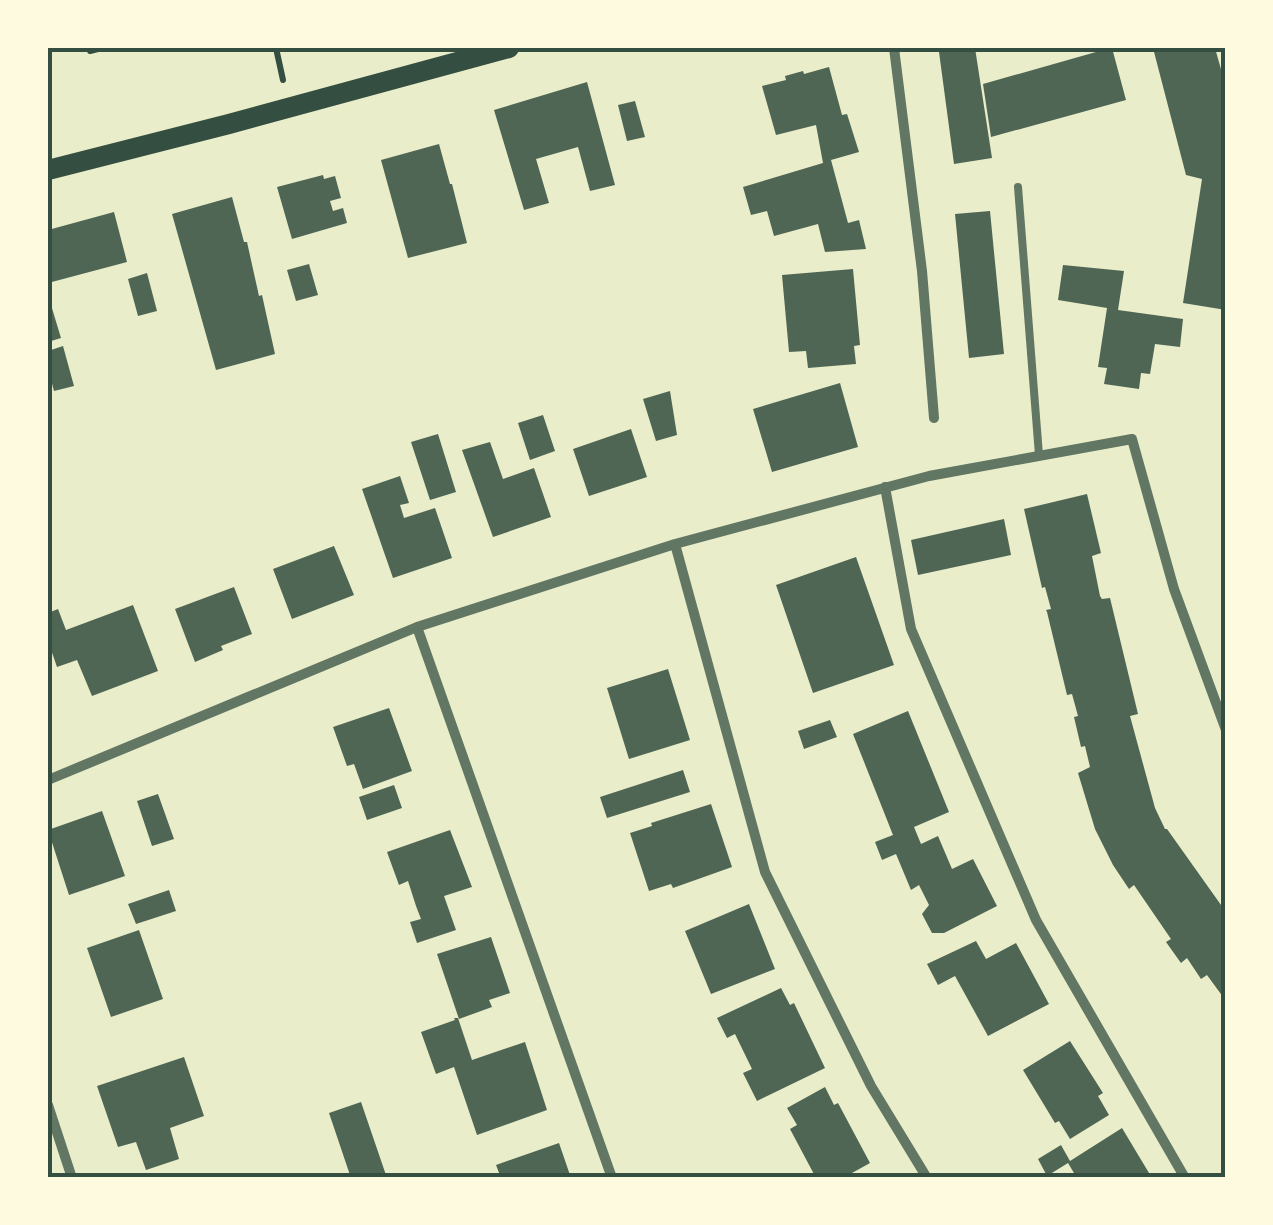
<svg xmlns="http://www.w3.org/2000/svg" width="1273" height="1225" viewBox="0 0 1273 1225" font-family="'Noto Sans',sans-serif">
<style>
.building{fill:#4f6655}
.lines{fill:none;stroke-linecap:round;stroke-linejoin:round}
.path{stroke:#344e41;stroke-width:6}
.service{stroke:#617663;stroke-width:8}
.minor{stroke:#617663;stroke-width:10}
.secondary{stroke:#344e41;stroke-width:20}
.neatline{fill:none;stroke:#344e41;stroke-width:4}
</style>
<rect width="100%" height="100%" fill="#e9edc9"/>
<path class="building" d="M959 48H975L992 158 954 164 939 52Z
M1110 48H1112L1126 100 991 137 983 84Z
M1153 48H1215L1226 87V310L1183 303 1202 179 1186 175Z
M829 67 842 115 847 114 859 152 831 160 848 223 859 220 866 249 825 252 818 224 774 236 767 211 751 215 743 187 823 163 816 125 776 135 762 86 786 80 785 76 803 71 804 74Z
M587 82 615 185 590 191 578 147 536 159 549 203 524 210 494 110Z
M635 101 645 137 627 141 618 105Z
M439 144 450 184H452L467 243 408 258 381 160Z
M323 175 324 179 335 176 341 198 330 201 333 211 343 208 347 223 292 239 277 187Z
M232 197 244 242H247L259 296 262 295 275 354 216 370 172 214Z
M990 211 1004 354 969 358 955 214Z
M114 212 127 262 48 283V230Z
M309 264 318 295 296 301 287 270Z
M1063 265 1124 271 1118 310 1183 319 1180 347 1155 344 1150 374 1141 373 1139 389 1104 384 1107 368 1098 367 1107 308 1058 300Z
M853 269 860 345 854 346 856 364 808 368 806 351 789 352 782 275Z
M147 273 157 311 138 316 128 279Z
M48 295 61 338 48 342Z
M63 346 74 386 54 391 48 369V351Z
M840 383 858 447 772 472 753 409Z
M670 391 677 435 656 441 643 399Z
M543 415 555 451 530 460 518 423Z
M631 429 647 477 589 496 573 449Z
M438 434 456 492 430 500 411 442Z
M490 442 503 479 534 468 551 517 493 537 462 450Z
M400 476 409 503 400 505 404 518 435 508 452 558 393 578 362 489Z
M1087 494 1101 553 1092 556 1100 596 1102 599 1110 598 1138 714 1130 716 1155 808 1165 829H1167L1226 912V1001L1207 975 1201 979 1187 958 1181 963 1166 942 1171 939 1134 885 1129 889 1113 865 1095 829 1078 773 1090 767 1085 746 1081 747 1074 717 1078 716 1072 694 1067 695 1047 612 1046 610 1051 609 1045 587 1042 588 1024 509Z
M1004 519 1011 555 918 575 911 540Z
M334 546 354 595 292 619 273 569Z
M856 557 894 665 813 693 776 585Z
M234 587 252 634 221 646 223 650 195 662 175 609Z
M133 605 158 671 92 696 77 660 57 667 48 641V613L58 609 66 630Z
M668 669 690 740 629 759 607 688Z
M389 708 412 771 363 789 354 764 347 766 333 727Z
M908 711 949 812 914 827 921 844 938 836 952 869 973 859 997 906 944 933H932L922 914 929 905 919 885 911 890 896 854 882 860 875 842 893 835 853 734Z
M830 720 837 737 804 749 798 731Z
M683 770 690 792 607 818 600 797Z
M394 785 402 808 367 820 359 797Z
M158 794 174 839 152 846 137 801Z
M711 804 732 867 673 888 671 884 649 891 630 833 652 826 651 823Z
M102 811 125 876 69 895 48 830Z
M450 830 472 887 444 896 456 930 417 943 410 922 421 919 416 906 408 881 399 885 387 852Z
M169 890 176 911 136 924 128 904Z
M749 904 775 969 711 994 685 931Z
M139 930 163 999 111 1017 87 948Z
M491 937 510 993 489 1000 492 1007 459 1019 437 954Z
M976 941 986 959 1016 943 1049 1004 988 1036 955 976 938 985 927 964Z
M781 988 790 1005 794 1003 825 1068 757 1101 743 1073 752 1069 735 1034 727 1038 717 1018Z
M454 1018H458L472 1060 525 1042 547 1110 477 1135 454 1067 436 1074 421 1032 455 1020Z
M1070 1041 1103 1093 1098 1096 1109 1115 1070 1139 1059 1121 1055 1123 1023 1070Z
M184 1057 204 1116 170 1128 179 1159 146 1170 136 1142 118 1147 97 1086Z
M825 1087 834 1105 838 1103 870 1163 843 1178H816L790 1129 797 1125 787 1108Z
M361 1102 387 1178H351L329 1113Z
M1122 1128 1152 1178H1077L1068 1163 1047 1176 1038 1159 1061 1145 1070 1161Z
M559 1143 571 1178H501L496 1165Z"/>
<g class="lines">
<path class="path" d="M276 48 283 80
M90 51 102 48"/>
<path class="service" d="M1018 187 1039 455"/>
<path class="minor" d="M894 48 922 271 934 418
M885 487 911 629 1036 920 1185 1178
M675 544 765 872 871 1086 927 1178
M417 627 612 1178
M48 780 417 627 675 544 929 476 1132 439 1174 589 1226 730
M48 1105 72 1178"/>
<path class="secondary" d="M48 170 229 124 509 48"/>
</g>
<rect width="1273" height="1225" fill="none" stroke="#fefae0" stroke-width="100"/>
<rect x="50" y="50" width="1173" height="1125" class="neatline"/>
</svg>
